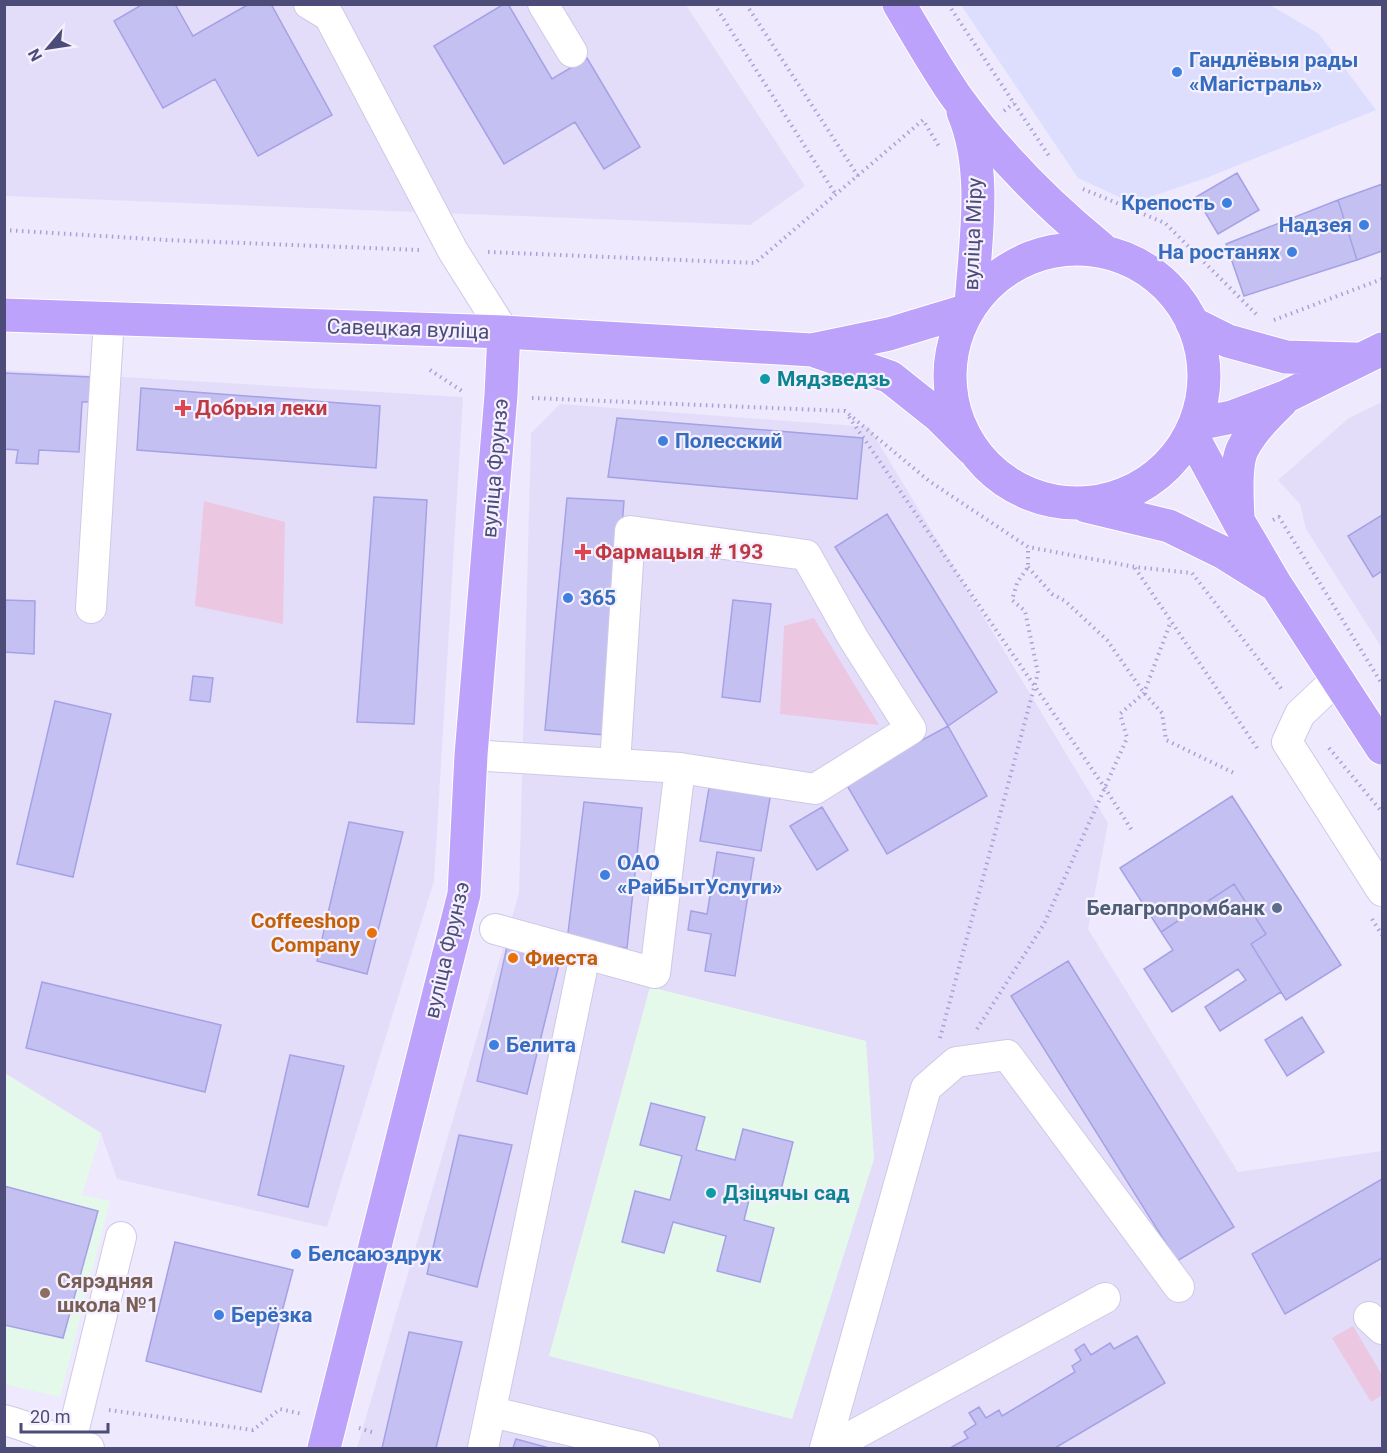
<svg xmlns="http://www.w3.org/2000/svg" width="1387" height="1453" viewBox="0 0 1387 1453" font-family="Roboto,sans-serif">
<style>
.residential{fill:#e4ddf9}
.commercial{fill:#dddefd}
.education{fill:#e5f9eb}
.green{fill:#ebc7e1}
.building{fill:#c4c0f2;stroke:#a4a1e5;stroke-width:1.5}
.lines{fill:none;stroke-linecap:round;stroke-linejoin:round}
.minor-casing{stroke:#cdc9e7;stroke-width:32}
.major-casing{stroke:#fff;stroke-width:35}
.path{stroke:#a6a3d8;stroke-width:4;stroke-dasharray:1.5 4.5;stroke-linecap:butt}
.minor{stroke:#fff;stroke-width:30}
.major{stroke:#bca2fa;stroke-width:33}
.shop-dot{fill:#3f7fe0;stroke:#f4f0ff;stroke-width:2}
.culture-dot{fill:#0f9aa8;stroke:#f4f0ff;stroke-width:2}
.health-dot{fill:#e0444e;stroke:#f4f0ff;stroke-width:2}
.service-dot{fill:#5c6f8a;stroke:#f4f0ff;stroke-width:2}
.food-dot{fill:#e8710a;stroke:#f4f0ff;stroke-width:2}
.education-dot{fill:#8d6e63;stroke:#f4f0ff;stroke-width:2}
.labels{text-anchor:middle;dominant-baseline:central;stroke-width:4.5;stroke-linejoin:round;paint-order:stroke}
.shop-label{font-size:21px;font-weight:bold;fill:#366cbe;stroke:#f4f0ff;text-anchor:start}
.street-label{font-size:21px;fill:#4d4c78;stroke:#f4f0ff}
.culture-label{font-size:21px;font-weight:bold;fill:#0d838f;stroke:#f4f0ff;text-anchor:start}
.health-label{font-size:21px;font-weight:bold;fill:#be3a42;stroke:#f4f0ff;text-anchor:start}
.service-label{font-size:21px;font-weight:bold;fill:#4e5e75;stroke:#f4f0ff;text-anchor:end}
.food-label{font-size:21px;font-weight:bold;fill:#c56008;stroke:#f4f0ff;text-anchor:end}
.education-label{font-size:21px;font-weight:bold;fill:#785e54;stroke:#f4f0ff;text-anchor:start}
</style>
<rect width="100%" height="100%" fill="#eee9fd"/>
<path class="residential" d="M5 4 686 5 805 186 750 225 5 196Z
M4 370 463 397 434 881 327 1227 117 1179 101 1133 5 1073Z
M1382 402V648L1306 529 1300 504 1278 480 1349 418Z
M560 404 869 427 1108 823 1088 929 1238 1172 1382 1151V1448H357L519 893 531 433Z"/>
<path class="commercial" d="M961 5H1270L1319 34 1376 110 1206 178 1132 203 1078 178Z"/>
<path class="education" d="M650 987 866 1041 874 1159 792 1419 549 1356Z
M4 1073 101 1133 82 1195 110 1201 60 1397 5 1384Z"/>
<path class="green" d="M204 501 285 522 283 624 195 606Z
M814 618 879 725 780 714 784 626Z
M1353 1326 1382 1375V1395L1371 1402 1332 1338Z"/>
<path class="building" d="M143 4H175L193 36 249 4H271L332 115 258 156 215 79 163 108 114 21Z
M504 4H508L552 79 587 58 640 147 604 169 575 122 504 164 434 46Z
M1237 173 1259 210 1218 234 1196 197Z
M1382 184V251L1357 260 1338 200Z
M1338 200 1357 260 1244 296 1226 244Z
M4 373 90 377 89 402H82L79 452 39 450 38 464 16 463 18 450 4 449Z
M141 388 380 406 376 468 137 450Z
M617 418 863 438 857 499 608 477Z
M374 497 427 500 414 724 357 722Z
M567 498 624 501 605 735 545 730Z
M887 514 997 692 948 726 835 547Z
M1382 515V571L1373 577 1348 536Z
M4 600 35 601 34 654 4 652Z
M733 600 771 604 760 702 722 697Z
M193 676 213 678 210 702 190 700Z
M55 701 111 714 73 877 17 864Z
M948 726 987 796 887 854 845 782Z
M710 782 771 792 761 851 700 841Z
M1232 796 1341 965 1286 1000 1251 944 1266 934 1234 884 1161 932 1120 868Z
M584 802 642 808 627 948 567 941Z
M822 807 848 850 817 870 790 826Z
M349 822 403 832 367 974 317 961Z
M717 852 754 858 735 976 705 971 711 934 688 930 691 911 707 914Z
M1234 884 1266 934 1251 944 1281 992 1220 1031 1205 1007 1246 980 1238 969 1172 1012 1144 969 1173 950 1161 932Z
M508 942 562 952 527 1094 477 1081Z
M1068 961 1234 1227 1177 1261 1011 996Z
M42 982 221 1025 205 1092 26 1048Z
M1302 1017 1324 1052 1287 1076 1265 1040Z
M290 1055 344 1066 308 1207 258 1195Z
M651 1103 705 1117 696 1150 735 1160 743 1129 793 1142 780 1194 752 1188 744 1220 774 1228 760 1282 717 1271 726 1236 673 1222 664 1253 622 1242 635 1191 670 1200 682 1156 640 1145Z
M459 1135 512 1145 477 1287 427 1274Z
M1382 1179V1258L1285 1314 1252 1254Z
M4 1186 98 1211 63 1338 4 1325Z
M175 1242 293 1270 261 1392 146 1361Z
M409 1332 462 1342 436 1448H382Z
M1137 1336 1165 1383 1055 1448H950L968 1438 964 1432 976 1424 969 1413 979 1407 986 1418 999 1410 1002 1416 1075 1372 1072 1366 1081 1360 1075 1350 1084 1344 1091 1355 1110 1343 1114 1349Z
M516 1439 549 1448H513Z"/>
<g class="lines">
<g class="minor-casing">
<path id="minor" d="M309 4 329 16 453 251 504 332
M543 4 572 52
M91 608 109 319
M1338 678 1300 714 1287 742 1382 891
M471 755 680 768 815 789 911 729 853 638 806 555 630 531 615 764
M495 929 655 973 680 768
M1369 1317 1382 1329
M492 1412 644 1448
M4 1420C34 1427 59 1443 89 1448
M70 1445 121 1237
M483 1448 585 955
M825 1448 926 1088 956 1062 1007 1055 1179 1287
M830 1448 1105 1298"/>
</g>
<g class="major-casing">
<path id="major" d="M899 4C917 34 935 66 955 95 997 154 1045 202 1101 248
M963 112C988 169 975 245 971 305
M950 376a127 127 0 1 1 254 0a127 127 0 1 1-254 0Z
M4 315 504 332 812 350 890 377 939 416 972 449
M1192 323 1228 341 1286 357 1355 359
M812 350 889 334 965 311
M1197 424 1232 417 1285 397 1382 349
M1193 437 1239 522 1276 585 1382 748
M1086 506 1169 526 1224 553 1272 583
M1238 517C1237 500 1235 463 1243 448 1253 429 1268 415 1282 401
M324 1448 464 894 471 755 501 395 504 332"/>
</g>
<path class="path" d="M714 4 836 195
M746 4 858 176
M948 4 1049 156
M1004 111 1014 103
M1083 189 1165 223 1258 316
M4 230 167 240 420 250
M488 252 755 263 923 120 940 148
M1274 320 1382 279
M430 370 462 391
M532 398 845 411 929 481 1028 547 1135 567 1192 573 1283 691
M849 417 1105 788 1133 832
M1273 520 1279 517 1382 684
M1028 567 1052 594 1065 601 1107 640 1144 693 1162 713 1166 740 1234 773
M1135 568 1257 748
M1329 748 1382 812
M1372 919 1382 935
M977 1029 1044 924 1127 738 1120 714 1144 693 1171 621
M940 1038 1038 673 1025 611 1012 600 1017 583 1028 567V547
M109 1410 253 1430 280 1409 302 1414
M359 1428 375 1433"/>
<use href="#minor" class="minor"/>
<use href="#major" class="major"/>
</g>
<g class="shop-dot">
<circle cx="1177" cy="72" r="6"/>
<circle cx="1227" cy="203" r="6"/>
<circle cx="1364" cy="225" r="6"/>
<circle cx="1292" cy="252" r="6"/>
<circle cx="663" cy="441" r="6"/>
<circle cx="568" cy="598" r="6"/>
<circle cx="605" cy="875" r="6"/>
<circle cx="494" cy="1045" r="6"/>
<circle cx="296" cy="1254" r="6"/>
<circle cx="219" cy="1315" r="6"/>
</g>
<g class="culture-dot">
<circle cx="765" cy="379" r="6"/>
<circle cx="711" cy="1193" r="6"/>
</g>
<g class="health-dot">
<path d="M180 399h6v6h6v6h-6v6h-6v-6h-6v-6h6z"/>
<path d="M580 543h6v6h6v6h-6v6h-6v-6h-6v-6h6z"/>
</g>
<circle class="service-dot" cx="1277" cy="908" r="6"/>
<g class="food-dot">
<circle cx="372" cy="933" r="6"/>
<circle cx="513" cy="958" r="6"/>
</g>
<circle class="education-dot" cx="45" cy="1293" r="6"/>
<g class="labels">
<g class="shop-label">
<text x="1189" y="60">Гандлёвыя рады<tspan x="1189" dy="24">«Магістраль»</tspan></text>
<text x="1215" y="203" text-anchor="end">Крепость</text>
<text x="1352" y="225" text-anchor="end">Надзея</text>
<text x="1280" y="252" text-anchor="end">На ростанях</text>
<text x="675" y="441">Полесский</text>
<text x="580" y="598">365</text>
<text x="617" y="863">ОАО<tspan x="617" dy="24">«РайБытУслуги»</tspan></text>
<text x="506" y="1045">Белита</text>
<text x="308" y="1254">Белсаюздрук</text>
<text x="231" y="1315">Берёзка</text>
</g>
<g class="street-label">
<text transform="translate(973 234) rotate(-88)">вуліца Міру</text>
<text transform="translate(408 329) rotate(2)">Савецкая вуліца</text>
<text transform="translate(495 468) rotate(-85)">вуліца Фрунзэ</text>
<text transform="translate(447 950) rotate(-77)">вуліца Фрунзэ</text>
</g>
<g class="culture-label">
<text x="777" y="379">Мядзведзь</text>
<text x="723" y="1193">Дзіцячы сад</text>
</g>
<g class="health-label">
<text x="195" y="408">Добрыя леки</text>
<text x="595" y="552">Фармацыя # 193</text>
</g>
<g class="service-label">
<text x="1265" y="908">Белагропромбанк</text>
</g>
<g class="food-label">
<text x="360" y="921">Coffeeshop<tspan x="360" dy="24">Company</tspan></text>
<text x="525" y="958" text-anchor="start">Фиеста</text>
</g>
<g class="education-label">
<text x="57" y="1281">Сярэдняя<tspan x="57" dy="24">школа №1</tspan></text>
</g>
</g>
<rect width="1387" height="1453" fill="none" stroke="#4d4c78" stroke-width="12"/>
<g transform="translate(48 48) rotate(241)" stroke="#f4f0ff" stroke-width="4.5" paint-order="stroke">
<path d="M0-4.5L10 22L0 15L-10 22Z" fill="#4d4c78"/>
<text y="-9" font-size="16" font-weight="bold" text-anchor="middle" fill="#4d4c78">N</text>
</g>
<path d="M21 1423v9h87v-9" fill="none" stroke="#4d4c78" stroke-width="3"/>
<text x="30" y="1423" font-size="18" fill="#4d4c78" stroke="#f4f0ff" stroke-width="4.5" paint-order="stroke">20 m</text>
</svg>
